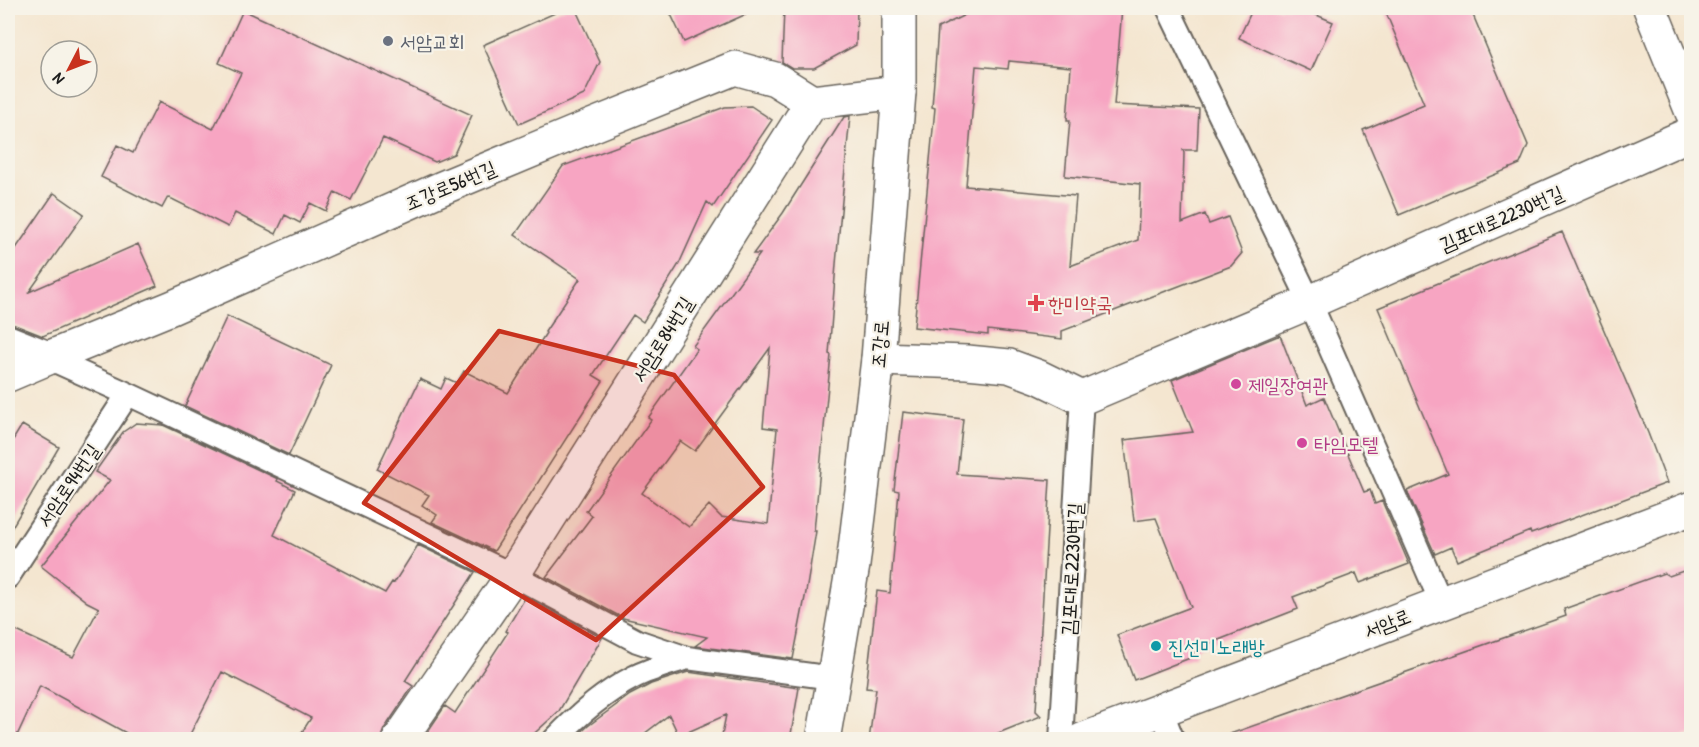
<svg xmlns="http://www.w3.org/2000/svg" width="1699" height="747" viewBox="0 0 1699 747" font-family="'Patrick Hand','Poor Story',sans-serif">
<style>
.building{fill:#f7a5c2;fill-rule:evenodd}
.lines{fill:none;stroke-linecap:round;stroke-linejoin:round}
.lane-casing{stroke:#68635b;stroke-width:26}
.street-casing{stroke:#68635b;stroke-width:36}
.secondary-casing{stroke:#68635b;stroke-width:36}
.primary-casing{stroke:#68635b;stroke-width:36}
.lane{stroke:#fff;stroke-width:22}
.street{stroke:#fff;stroke-width:33}
.secondary{stroke:#fff;stroke-width:33}
.primary{stroke:#fff;stroke-width:33}
.marked{fill:#c8321e;fill-opacity:0.2;stroke:#c8321e;stroke-width:4.5;stroke-linejoin:round}
.worship-dot{fill:#6b7280;stroke:#f7f3e8;stroke-width:2}
.health-dot{fill:#e0444e;stroke:#f7f3e8;stroke-width:2}
.hotel-dot{fill:#d1479c;stroke:#f7f3e8;stroke-width:2}
.culture-dot{fill:#0f9aa8;stroke:#f7f3e8;stroke-width:2}
.labels{text-anchor:middle;dominant-baseline:central;stroke-width:4.5;stroke-linejoin:round;paint-order:stroke}
.worship-label{font-size:20px;fill:#5b616d;stroke:#f7f3e8;text-anchor:start}
.street-label{font-size:20px;fill:#1c1c1c;stroke:#f7f3e8}
.health-label{font-size:20px;fill:#be3a42;stroke:#f7f3e8;text-anchor:start}
.hotel-label{font-size:20px;fill:#b23c85;stroke:#f7f3e8;text-anchor:start}
.culture-label{font-size:20px;fill:#0d838f;stroke:#f7f3e8;text-anchor:start}
</style>
<rect width="100%" height="100%" fill="#f7f3e8"/>
<filter id="ink" filterUnits="userSpaceOnUse"><feTurbulence type="fractalNoise" baseFrequency=".0167" numOctaves="2"/><feDisplacementMap in="SourceGraphic" scale="12" xChannelSelector="R" yChannelSelector="G"/><feConvolveMatrix kernelMatrix="1 2 1 2 8 2 1 2 1" color-interpolation-filters="sRGB"/></filter>
<filter id="wash" filterUnits="userSpaceOnUse"><feTurbulence type="fractalNoise" baseFrequency=".008" numOctaves="4" result="noise"/><feDisplacementMap in="SourceGraphic" scale="24" xChannelSelector="R" yChannelSelector="G"/><feGaussianBlur stdDeviation="1.35" result="paint"/><feColorMatrix in="noise" values="0 0 0 0 0 0 0 0 0 0 0 0 0 0 0 0 0 1.4 0 .05"/><feComposite in="paint" operator="in"/></filter>
<g filter="url(#wash)">
<rect width="100%" height="100%" fill="#f4e6d0"/>
<g id="blocks">
<path class="building" d="M566 8H575L600 62 584 95 519 124 483 45Z
M668 8H760L684 42Z
M784 8H857L856 45 814 68H792L782 62Z
M979 8H1122L1114 105 1199 109 1197 150H1183L1184 153 1182 223 1205 214 1209 224 1228 217 1242 253 1231 266 1062 331V339L988 330V335L914 327 935 108 932 107 938 28ZM1009 61 1071 67 1067 120H1070L1065 176 1140 184 1138 240 1070 266 1076 196 966 186 976 66 1008 69Z
M1253 8H1300L1333 22 1311 71 1239 38Z
M1384 8H1470L1528 145 1520 164 1399 215 1363 130 1424 104Z
M243 10 472 115 454 154 435 162 383 138 351 200 335 192 326 211 310 203 300 223 285 215 276 234 235 213 228 227 168 197 162 208 101 177 117 145 133 153 159 102 213 129 241 73 219 63Z
M751 106 772 120 713 207 707 202 679 264 643 322 633 315 593 375 603 381 494 551 432 522 437 515 422 505 429 495 377 469 420 379 441 389 446 378 457 383 464 371 508 393 546 333 545 332 580 279 515 235 563 166 725 107Z
M850 116 836 264 829 354 831 355 814 531H816L806 592 793 659 695 646 707 637 623 618 546 577 592 516 586 511 651 420 648 418 697 349 693 346 760 254H753L783 213 844 117ZM770 348 763 427 777 429 768 524 721 517 709 505 689 527 642 493 680 441 695 451Z
M54 193 84 214 29 292 138 244 157 286 43 336 15 325 8 324V260Z
M1562 232 1648 433 1667 483 1531 534 1530 531 1457 561 1451 547 1435 554 1407 491 1448 474 1378 308Z
M227 316 331 365 289 455 185 406Z
M1280 335 1307 405 1324 397 1364 492 1370 490 1375 504 1382 501 1409 564 1360 583 1356 573 1293 597 1298 609 1193 650 1195 656 1134 680 1117 635 1191 607 1156 518 1134 521 1124 440 1193 432 1172 380Z
M903 412 963 419 957 474 1050 480 1036 711 1041 716 981 740H869L876 689 866 688 877 591 890 593 899 491 894 490Z
M136 423 163 425 278 479 277 481 295 490 274 535 385 593 392 582 394 583 418 545 475 572 405 681 413 686 384 729 380 740H297L311 718 222 672 187 740H139L40 686 15 740H8V627L73 657 99 608 87 602 41 566 110 480 95 472 123 432Z
M22 425 59 447 8 534V448Z
M1692 568V734L1676 740H1228L1227 735 1566 616 1564 609 1664 573 1669 576Z
M525 598 528 600 529 599 602 638 559 711 527 740H422L445 706 455 713 508 632 505 631Z
M688 672 799 688 790 740H721L726 715 679 736 669 715 636 740H573L588 726 630 695 651 684Z"/>
</g>
</g>
<g filter="url(#ink)">
<use href="#blocks" fill-opacity="0" stroke="#68635b" stroke-width="1.5"/>
<g class="lines">
<g class="lane-casing">
<path id="lane" d="M1168 8 1310 302 1441 602
M48 358 128 394 513 575 637 641 687 658 833 678
M8 577 128 394
M1161 710 1173 740
M554 740C578 715 603 693 634 677 650 669 669 664 687 658
M1061 740 1082 398"/>
</g>
<g class="street-casing">
<path id="street" d="M8 342 48 358 171 308 442 188 574 133 735 68 775 79 812 102 899 92
M878 359 967 362 1009 366 1039 377 1082 398 1310 302 1692 133
M8 375 48 358
M399 740 513 575 812 102"/>
</g>
<g class="secondary-casing">
<path id="secondary" d="M823 740 853 565 878 359 899 92V8
M1082 740 1692 508"/>
</g>
<g class="primary-casing">
<path id="primary" d="M1650 8 1692 112"/>
</g>
<use href="#lane" class="lane"/>
<use href="#street" class="street"/>
<use href="#secondary" class="secondary"/>
<use href="#primary" class="primary"/>
</g>
</g>
<path class="marked" d="M499 331 674 375 763 487 596 640 364 503Z"/>
<circle class="worship-dot" cx="388" cy="41" r="6"/>
<path class="health-dot" d="M1033 294h6v6h6v6h-6v6h-6v-6h-6v-6h6z"/>
<g class="hotel-dot">
<circle cx="1236" cy="384" r="6"/>
<circle cx="1302" cy="443" r="6"/>
</g>
<circle class="culture-dot" cx="1156" cy="646" r="6"/>
<g class="labels">
<g class="worship-label">
<text x="400" y="41">서암교회</text>
</g>
<g class="street-label">
<text transform="translate(450 185) rotate(-23)">조강로56번길</text>
<text transform="translate(1501 218) rotate(-24)">김포대로2230번길</text>
<text transform="translate(662 339) rotate(-58)">서암로84번길</text>
<text transform="translate(879 344) rotate(-85)">조강로</text>
<text transform="translate(68 485) rotate(-56)">서암로94번길</text>
<text transform="translate(1071 569) rotate(-87)">김포대로2230번길</text>
<text transform="translate(1387 623) rotate(-21)">서암로</text>
</g>
<g class="health-label">
<text x="1048" y="303">한미약국</text>
</g>
<g class="hotel-label">
<text x="1248" y="384">제일장여관</text>
<text x="1314" y="443">타임모텔</text>
</g>
<g class="culture-label">
<text x="1168" y="646">진선미노래방</text>
</g>
</g>
<rect width="1699" height="747" fill="none" stroke="#f7f3e8" stroke-width="30"/>
<g transform="translate(69 69) rotate(228)"><circle r="28" fill="#f7f3e8" stroke="#9f9d96" stroke-width="1.5"/>
<path d="M0-4.5L10 22L0 15L-10 22Z" fill="#c8321e"/>
<text y="-9" font-size="16" font-weight="bold" text-anchor="middle" fill="#1c1c1c">N</text>
</g>
</svg>
